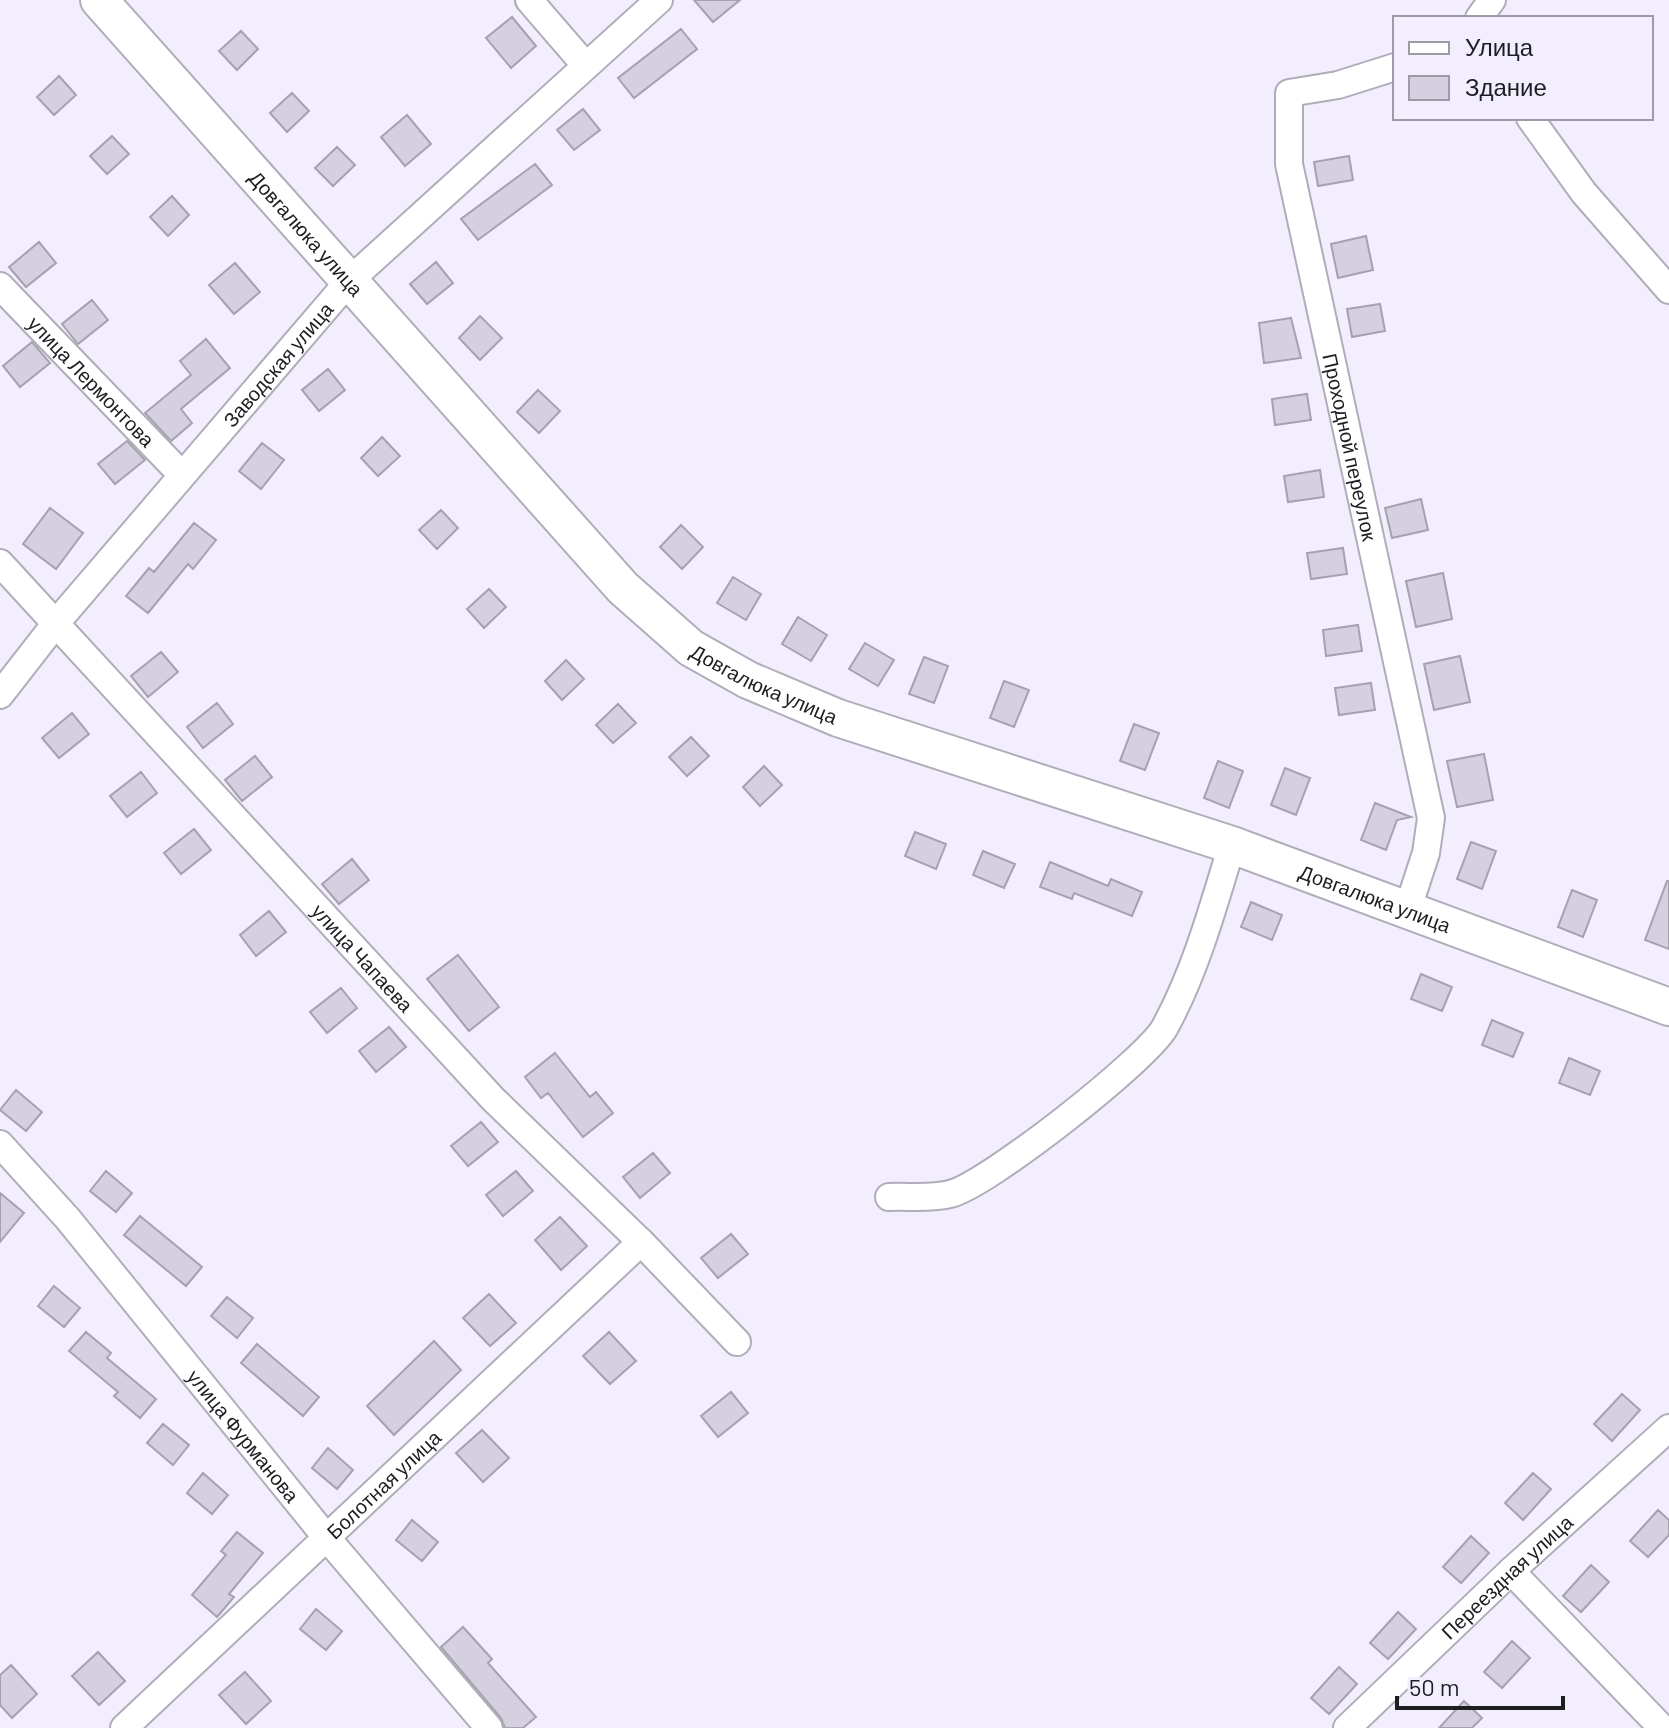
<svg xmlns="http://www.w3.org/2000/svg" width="1669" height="1728" viewBox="0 0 1669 1728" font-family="Barlow,sans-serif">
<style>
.building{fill:#d5d0df;stroke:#a6a1af;stroke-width:2}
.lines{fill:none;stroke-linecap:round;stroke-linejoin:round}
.street-casing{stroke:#b1acba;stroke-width:30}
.secondary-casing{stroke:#b1acba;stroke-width:40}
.street{stroke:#fff;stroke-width:26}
.secondary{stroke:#fff;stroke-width:36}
.labels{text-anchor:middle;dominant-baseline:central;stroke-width:6;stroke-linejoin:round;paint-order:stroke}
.street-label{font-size:20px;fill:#1e1d22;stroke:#f3eefd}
</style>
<rect width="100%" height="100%" fill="#f3eefd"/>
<path class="building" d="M694 0H740L713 22Z
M512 17 536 46 511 68 486 38Z
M681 29 697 49 634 98 618 78Z
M241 31 258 49 237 70 219 51Z
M59 76 76 95 54 115 37 97Z
M292 93 309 111 287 132 270 113Z
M583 109 600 130 574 150 557 130Z
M407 115 431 144 405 166 381 137Z
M112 136 129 154 107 174 90 156Z
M337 147 355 165 333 186 315 168Z
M1349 156 1353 180 1318 186 1314 162Z
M535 164 552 185 478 240 461 219Z
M172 196 189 215 168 236 150 217Z
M1366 236 1373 270 1338 278 1331 244Z
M39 242 56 263 26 287 9 267Z
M436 262 453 283 427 304 410 284Z
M235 263 260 292 234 314 209 285Z
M92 300 108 320 78 344 62 324Z
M1380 304 1385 331 1352 337 1347 309Z
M480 316 502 338 480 360 459 338Z
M1291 318 1301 358 1264 363 1259 323Z
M206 339 230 368 181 409 192 423 171 441 145 413 191 375 180 361Z
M32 342 50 363 20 387 3 366Z
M328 369 345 390 319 411 302 390Z
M538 390 560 411 539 433 517 412Z
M1307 394 1311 420 1275 425 1272 399Z
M382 437 400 456 378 476 361 458Z
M127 441 145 460 115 484 98 464Z
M262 443 284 460 261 489 239 471Z
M1320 470 1324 497 1288 502 1284 476Z
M1421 499 1428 530 1392 538 1385 508Z
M50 508 83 533 56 569 23 544Z
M441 510 458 528 437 549 419 530Z
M194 523 216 540 193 569 188 564 148 613 126 596 149 568 154 572Z
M681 525 703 547 682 569 660 547Z
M1343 548 1347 574 1311 579 1307 553Z
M1443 573 1452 619 1416 627 1406 581Z
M733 577 761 594 746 620 717 603Z
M489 589 506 607 484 628 467 609Z
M798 617 827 635 811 661 782 644Z
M1358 625 1362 651 1326 656 1323 630Z
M865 643 894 660 878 686 849 669Z
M161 652 178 672 148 697 131 676Z
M1460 656 1470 702 1434 710 1424 664Z
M924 657 948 666 934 703 909 694Z
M566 660 584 679 562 700 545 681Z
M1004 681 1029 690 1014 727 990 718Z
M1371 683 1375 710 1339 715 1335 688Z
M217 703 233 724 203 748 187 727Z
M618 704 636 723 613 743 596 725Z
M72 713 89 734 59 758 42 738Z
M1134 724 1159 733 1145 770 1120 761Z
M691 737 709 756 687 776 669 757Z
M1484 754 1493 800 1457 807 1447 761Z
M255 756 272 777 242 801 225 780Z
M1218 761 1243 771 1229 808 1204 798Z
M764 766 782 785 760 806 743 787Z
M1285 768 1310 778 1296 815 1271 805Z
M141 772 157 793 127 817 110 796Z
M1375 803 1411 817 1397 820 1386 850 1361 840Z
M194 829 211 850 181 874 164 853Z
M915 832 946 844 936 869 905 856Z
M1471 842 1496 851 1482 889 1457 879Z
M983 851 1015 864 1004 888 973 875Z
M352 859 369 880 339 904 322 884Z
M1050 862 1108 886 1111 879 1142 892 1132 916 1074 893 1072 899 1040 887Z
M1667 881H1669V949L1645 940Z
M1572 890 1597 900 1583 937 1558 927Z
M1251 902 1282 915 1272 940 1241 927Z
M269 911 286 932 256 956 240 935Z
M458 955 499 1007 469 1031 427 979Z
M1421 974 1452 987 1442 1011 1411 999Z
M341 988 357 1008 327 1033 310 1012Z
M1492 1020 1523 1033 1513 1057 1482 1045Z
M389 1027 406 1047 376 1072 359 1051Z
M555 1053 590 1097 596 1092 613 1113 583 1137 548 1093 541 1098 525 1077Z
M1569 1058 1600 1071 1590 1095 1559 1083Z
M16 1090 42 1112 26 1131 0 1110Z
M481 1122 498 1142 468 1166 451 1146Z
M653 1153 670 1173 640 1198 623 1177Z
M106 1171 132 1193 116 1212 90 1191Z
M516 1171 533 1191 503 1216 486 1195Z
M0 1193 24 1213 0 1242Z
M140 1216 202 1267 186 1286 124 1235Z
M560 1217 587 1246 561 1270 535 1240Z
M731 1234 748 1254 718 1278 701 1258Z
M54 1286 80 1308 64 1327 38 1306Z
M489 1294 516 1323 490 1346 463 1318Z
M227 1297 253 1318 237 1338 211 1316Z
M86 1332 111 1353 107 1358 156 1399 140 1418 114 1396 118 1392 69 1351Z
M609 1332 636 1361 610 1384 583 1356Z
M434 1341 461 1370 394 1435 367 1406Z
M257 1344 319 1397 303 1416 241 1363Z
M731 1392 748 1413 718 1437 701 1416Z
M1622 1394 1640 1410 1612 1441 1594 1424Z
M163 1424 189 1445 173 1465 147 1443Z
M482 1430 509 1458 483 1482 456 1453Z
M328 1448 353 1470 337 1489 312 1468Z
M203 1473 228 1495 212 1514 187 1493Z
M1533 1473 1551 1489 1523 1520 1505 1503Z
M1658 1510 1669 1520V1535L1648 1557 1630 1541Z
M412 1520 438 1542 422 1561 396 1540Z
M237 1532 263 1553 229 1594 234 1597 217 1617 192 1595 226 1555 221 1551Z
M1471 1536 1489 1553 1461 1583 1443 1567Z
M1591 1565 1609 1582 1581 1612 1563 1596Z
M316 1609 342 1631 326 1650 300 1629Z
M1398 1612 1416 1629 1388 1659 1370 1643Z
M463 1627 492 1659 488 1663 536 1717 523 1728H505L501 1718 441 1647Z
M1512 1641 1530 1658 1502 1688 1484 1672Z
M98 1652 125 1681 99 1705 72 1676Z
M11 1665 37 1694 12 1718 0 1705V1675Z
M1339 1667 1357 1684 1329 1714 1311 1698Z
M245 1672 271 1701 246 1724 219 1695Z
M1464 1701 1482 1718 1472 1728H1439Z"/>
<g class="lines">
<g class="street-casing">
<g id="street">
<path d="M529 0 586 66"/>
<path d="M1479 18 1492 0"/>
<path id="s1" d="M1395 67 1338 85 1289 93V164L1431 818 1426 853 1408 908"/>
<path d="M1530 118 1584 193 1669 290"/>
<path id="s2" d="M0 286 182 475"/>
<path id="s3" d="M0 563 493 1099 641 1242 737 1342"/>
<path id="s4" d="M0 695 56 623 349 281 659 0"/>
<path id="s5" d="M0 1144 68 1219 326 1537 489 1728"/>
<path d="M889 1197C908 1196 932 1199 950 1194 986 1186 1148 1059 1165 1027 1196 970 1213 907 1232 845"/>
<path d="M1511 1571 1662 1728"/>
<path id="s6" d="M124 1728 641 1242"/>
<path id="s7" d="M1347 1728 1511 1571 1669 1428"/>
</g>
</g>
<g class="secondary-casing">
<g id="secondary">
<path id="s8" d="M99 0 623 588 691 648 748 680 838 718 1232 845 1669 1007"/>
</g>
</g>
<use href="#street" class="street"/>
<use href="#secondary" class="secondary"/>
</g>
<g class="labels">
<g class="street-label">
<text stroke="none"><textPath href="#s8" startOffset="312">Довгалюка улица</textPath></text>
<text stroke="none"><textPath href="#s4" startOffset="432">Заводская улица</textPath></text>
<text stroke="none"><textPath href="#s2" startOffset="132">улица Лермонтова</textPath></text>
<text stroke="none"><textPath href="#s1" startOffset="470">Проходной переулок</textPath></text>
<text stroke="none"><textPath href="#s8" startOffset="960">Довгалюка улица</textPath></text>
<text stroke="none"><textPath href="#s8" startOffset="1608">Довгалюка улица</textPath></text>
<text stroke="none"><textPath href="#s3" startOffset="536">улица Чапаева</textPath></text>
<text stroke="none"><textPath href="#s5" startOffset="380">улица Фурманова</textPath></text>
<text stroke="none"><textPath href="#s6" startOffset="356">Болотная улица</textPath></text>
<text stroke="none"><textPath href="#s7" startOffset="220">Переездная улица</textPath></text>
</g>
</g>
<rect x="1393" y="16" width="260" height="104" fill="#f3eefd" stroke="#9e9aa5" stroke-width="2"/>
<rect x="1409" y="42" width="40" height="12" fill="#ffffff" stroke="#9e9aa5" stroke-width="2"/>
<text x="1465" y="56" font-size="24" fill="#1e1d22">Улица</text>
<rect x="1409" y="76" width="40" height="24" fill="#d5d0df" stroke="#9e9aa5" stroke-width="2"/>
<text x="1465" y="96" font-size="24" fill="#1e1d22">Здание</text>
<path d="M1397 1696v12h166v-12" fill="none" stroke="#1e1d22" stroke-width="4"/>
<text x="1409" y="1696" font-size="24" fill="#1e1d22" stroke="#f3eefd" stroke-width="6" paint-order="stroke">50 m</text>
</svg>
